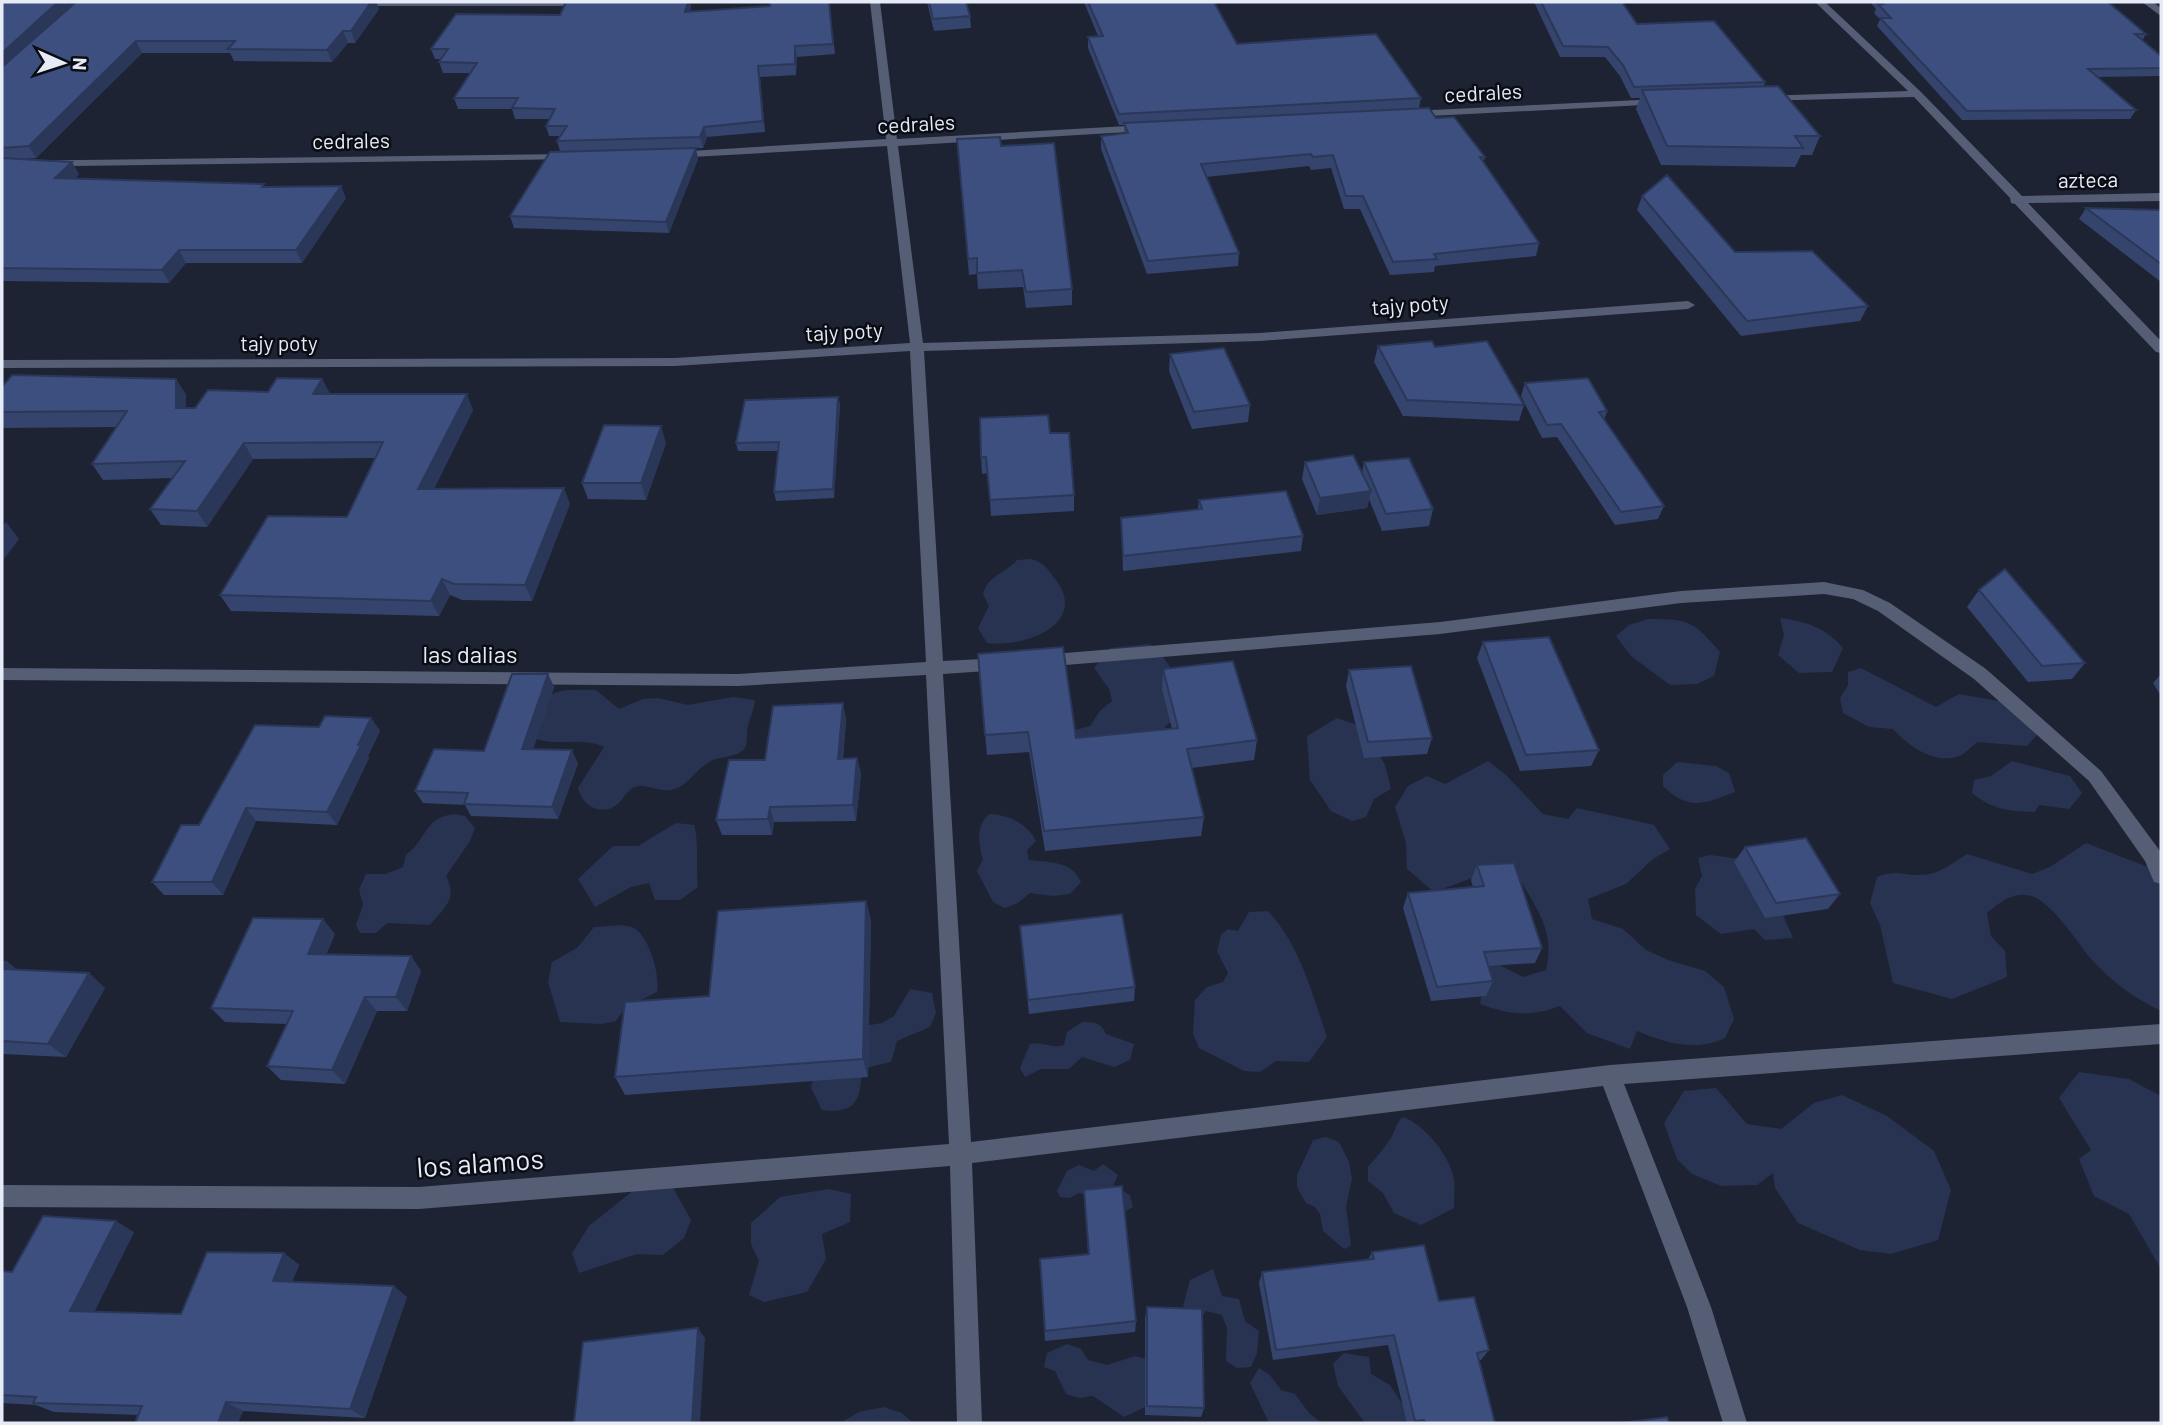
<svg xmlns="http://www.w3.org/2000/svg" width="2163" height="1425" viewBox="0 0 2163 1425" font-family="Barlow,sans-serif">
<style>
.green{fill:#283351}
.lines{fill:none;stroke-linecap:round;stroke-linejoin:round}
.minor{fill:#555e74;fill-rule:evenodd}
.wall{fill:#34446c}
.shaded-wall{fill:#2b3758}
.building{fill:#3d4f7e;stroke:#2b3758;stroke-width:2}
.labels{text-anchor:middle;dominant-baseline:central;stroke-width:5;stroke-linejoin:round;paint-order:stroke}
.far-street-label{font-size:21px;fill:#e7ebf7;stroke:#0a0d14}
.street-label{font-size:24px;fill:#e7ebf7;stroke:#0a0d14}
.near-street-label{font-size:28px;fill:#e7ebf7;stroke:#0a0d14}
</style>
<rect width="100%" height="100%" fill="#1d2333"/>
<path class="green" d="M1031 559C1045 563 1047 569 1056 580 1089 625 1023 648 987 643L978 628 989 606 983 594C989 574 1005 574 1017 560Z
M1780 618C1807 622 1825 627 1843 648L1832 672 1799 673 1778 655 1784 635Z
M1648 619C1690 619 1693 621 1720 652L1714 676 1697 684 1670 685 1631 656 1616 636 1629 625Z
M1150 644C1174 666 1178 679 1182 711L1153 738 1089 749 1068 732 1090 726 1100 711 1112 701 1109 689 1094 668 1110 648Z
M1861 668 1936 707 1959 694 2004 702 2024 716 2037 735 2027 746 1977 742C1972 746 1965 754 1959 756 1934 765 1909 746 1893 729L1869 727 1843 713 1840 698 1848 685V672Z
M596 690 619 709 643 699 658 698 688 705 733 697 755 700C754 711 750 717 748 726 745 737 751 748 737 754 727 758 714 757 706 764 694 772 687 787 671 790 661 792 649 785 639 786 627 788 626 796 619 803 602 818 582 806 578 788L604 747C578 735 558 749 528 736 548 691 544 689 596 690Z
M1337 718 1364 727 1385 765 1391 789 1374 799 1366 817 1352 821 1331 811 1310 780 1307 736Z
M1488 761 1505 774 1543 814 1568 819 1577 808 1654 825 1670 849 1653 859 1626 884 1588 899 1592 919 1623 929 1646 950 1668 960 1705 971 1724 987 1734 1019 1725 1038C1695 1052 1666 1043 1637 1031L1630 1049 1587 1033 1560 1006C1531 1017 1510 1015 1480 1004L1488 959 1523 977 1546 970C1555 933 1539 913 1521 881L1486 873 1434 892 1407 869 1406 843 1395 807 1408 786 1427 776 1445 784Z
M2012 761 2070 776 2082 793 2069 809 2039 805 2035 812C2009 811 1993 810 1972 793L1974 780 1991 776Z
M1677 762 1716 766 1729 773 1735 792C1706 803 1689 812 1663 786V775Z
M455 814 465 816 475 828 470 841 446 876C458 899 445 907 430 925L387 923 376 933H360L356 925 363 905 359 890 366 874H386L403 867 406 855C428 838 424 817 455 814Z
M990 814C1009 815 1028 824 1036 841L1027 850 1029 860C1051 863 1071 860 1081 882L1070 894 1053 896 1030 893 1018 903 1005 908 993 902 977 871 983 859C978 845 976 822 990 814Z
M676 823 694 825C699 840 696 869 698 887L680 900H655L649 883 631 887 595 907 578 879 613 846H638Z
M2086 843 2148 867 2161 877V1011C2134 998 2111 981 2091 959 2077 942 2052 902 2031 896 2012 891 2000 903 1987 913L1991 936 2005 951 2007 977 1952 999 1893 983 1880 925 1870 903 1877 877C1901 869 1900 876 1921 875 1938 875 1953 863 1967 854L2032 874 2050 867Z
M1710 855 1740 859 1780 908 1793 938 1765 940 1754 929 1721 934 1696 915 1695 889 1702 876 1698 858Z
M1268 911C1300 945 1312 993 1327 1037L1309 1062 1276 1061 1260 1072 1244 1071 1199 1048 1193 1033 1195 1000 1207 987 1223 982 1228 973 1217 951 1221 935 1228 929 1238 931 1249 912Z
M622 925C627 926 634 927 637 930 651 943 660 976 657 992L625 1008 616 1021 601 1024 560 1022 548 982 552 962 577 948 594 927Z
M910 989 932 993 936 1013 930 1027 897 1041 891 1062 862 1069C860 1099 858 1114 822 1110L811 1088 816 1066 857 1027 882 1023 894 1016Z
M1082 1022C1094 1022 1101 1022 1106 1034L1134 1044 1130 1060 1114 1067 1082 1057 1069 1069H1041L1025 1077 1020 1068 1030 1044C1042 1041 1051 1049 1064 1045L1067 1032Z
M2079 1072 2129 1079 2161 1096V1269L2129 1214 2094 1196 2079 1159 2091 1150 2059 1098Z
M1716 1088 1747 1124 1781 1129 1814 1103 1842 1095 1887 1116 1934 1151 1951 1190 1938 1240 1891 1254 1860 1250 1798 1223 1775 1188 1773 1173 1757 1185 1721 1186 1692 1174 1677 1159 1664 1123 1684 1091Z
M1403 1117C1424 1124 1451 1157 1454 1180 1455 1189 1454 1199 1454 1208L1421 1225 1394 1213 1383 1193 1368 1181V1167C1372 1163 1390 1141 1392 1136 1396 1128 1396 1123 1403 1117Z
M1326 1137 1339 1142 1349 1162 1352 1179 1346 1206 1351 1246 1344 1249 1323 1231 1320 1214 1315 1207 1306 1203 1297 1187V1175L1313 1140Z
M1103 1164 1118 1175 1113 1186 1130 1195 1133 1207 1115 1217 1091 1196 1079 1193 1070 1198 1060 1197 1057 1191 1067 1171 1079 1165 1094 1171Z
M667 1177 691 1220 684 1238 663 1255 637 1254 579 1273 572 1253 589 1226 640 1185Z
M829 1189 851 1194 850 1222 822 1234 826 1259 807 1292 764 1302 749 1295 759 1261 751 1244V1223L780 1197Z
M1213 1269 1222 1296 1239 1299 1245 1321 1259 1331 1257 1353 1251 1367 1237 1368 1226 1361 1227 1328 1222 1315 1206 1311 1199 1320 1183 1306 1190 1280Z
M1067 1344 1081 1349 1088 1360 1107 1365 1135 1356 1153 1361 1160 1400 1124 1417 1093 1396 1079 1398 1066 1394 1055 1371 1044 1367 1047 1353Z
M1344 1353 1369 1357 1371 1374 1390 1385 1412 1419 1410 1423H1365L1338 1386 1333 1364Z
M1259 1368 1270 1375 1281 1390 1295 1394 1309 1413 1322 1423H1269L1250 1383Z
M884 1407 902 1413 913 1423H840L859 1412Z"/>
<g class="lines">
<path class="minor" d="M351 2H594L595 3 590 6H355Z
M870 2H880L897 139 1145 125 1151 128 1145 131 898 146 923 343 1260 333 1688 301 1695 305 1688 309 1260 341 924 351 943 661 1002 658 1010 664 1002 670 943 674 971 1142 1610 1065 2161 1024V1044L1624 1084 1711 1307 1747 1423H1723L1687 1307 1603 1086 972 1163 982 1423H957L950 1166 419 1209 2 1207V1185L419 1187 949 1144 926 675 738 686 2 680V668L738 674 926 662 910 351 675 366 2 368V360L675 358 910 343 887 146 674 158 668 155 674 152 886 139Z
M1815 2H1825L1921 92 2022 196 2161 193V201L2028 203 2161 341V353L2156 352 2015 204 2011 203 2010 198 1914 97 1760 101V97L1764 96 1908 91Z
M2142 2H2153L2161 8V16Z
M1659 99 1663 100V104L1411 117 1405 114 1411 111Z
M569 154 573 155V159L2 167V161Z
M1824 582 1863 590 1890 603 1986 669 2101 771 2160 851 2161 884 2154 882 2145 861 2089 781 1974 679 1878 611 1853 599 1824 594 1681 603 1440 634 1041 667 1033 661 1041 655 1440 622 1681 591Z"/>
</g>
<path class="wall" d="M2 2H376L379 9 355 43H348L332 62 234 61 230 53H142L36 158 24 159 79 174 75 179 265 187 346 198 302 263H186L169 283 2 281Z
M829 2 835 54 797 57 796 75 760 77 765 132 707 137 703 148 634 150 698 159 669 233 514 228 510 216 560 151 557 141 560 136H549L546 126 549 119H515L512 109H458L454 98 470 73H443L439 62 441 59H435L431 49 560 15 691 6 690 12Z
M927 2H966L970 16 971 28 934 31Z
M1084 2H1214L1237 44 1421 98 1419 108 1436 118 1485 157 1483 163 1539 243 1536 256 1435 266 1434 272 1390 275 1360 209H1344L1331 168 1311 170 1309 166 1206 177 1239 253 1238 266 1147 274 1101 149V136L1124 134V125H1119L1088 48V37L1098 36Z
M1534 2H1622L1637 24 1765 82 1764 86 1820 136 1812 155H1801L1795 167 1661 165 1636 109 1640 98H1631L1620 76 1605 57H1560Z
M1870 2H2108L2146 34 2142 41 2161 68V76L2098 77 2136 110 2130 119 1962 120 1877 26 1880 19 1874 13 1876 9Z
M957 139 1001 146 1072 289V305L1026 308 1023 287 978 289 977 274 969 275Z
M1642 196 1735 252 1868 306 1860 321 1741 336 1637 210Z
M2086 208 2161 210V282L2079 219Z
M1378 346 1435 347 1524 405 1519 421 1403 416 1374 362Z
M1170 354 1250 405 1248 422 1192 429 1169 371Z
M176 379 186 395V408H195L322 379 330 394 473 410 434 489 570 504 532 601 462 600 450 595 439 616 231 611 220 595 347 517 376 458 253 459 207 527 161 525 150 509 173 478 103 480 92 464 116 427 2 428V387Z
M1525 383 1607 411 1604 420 1664 506 1658 519 1615 525 1557 437 1542 438 1521 396Z
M838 397 840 405 834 498 776 501 774 492 778 451H738L736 443Z
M1050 433 1074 495V511L991 516 988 473 982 474 981 457Z
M666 443 646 500 588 499 582 483Z
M1305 462 1362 473 1364 462 1433 509 1429 526 1382 531 1369 499 1367 508 1317 515 1302 479Z
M1199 500 1303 536 1301 551 1123 571 1121 518 1198 509Z
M1979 590 2085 663 2072 679 2028 682 1967 607Z
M1483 642 1599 750 1591 766 1520 771 1477 658Z
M978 654 1076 738 1172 729 1162 689 1163 669 1257 740 1254 760 1192 768 1204 817 1201 836 1045 851 1029 752 987 755Z
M1349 670 1432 738 1427 754 1364 758 1346 686Z
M548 674 554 687 533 749 578 763 558 819 471 816 465 805 423 803 415 791 484 751Z
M2161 674V696L2153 683Z
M843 703 846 720 843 759 857 758 861 774 856 821 774 822 772 835H722L716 820 765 760Z
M371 718 380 731 368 756 369 758 337 825 256 821 223 895H164L152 882 199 825 319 727Z
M1745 847 1840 894 1828 909 1765 918 1734 862Z
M1477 865 1542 948 1535 963 1488 966 1493 981 1486 996 1431 1001 1403 908 1408 893 1473 887 1471 880Z
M866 901 871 921 868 1077 625 1095 615 1077 709 996Z
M1020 926 1135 987 1134 1001 1029 1014Z
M335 934 326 955 411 956 421 971 407 1011H377L345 1084 281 1080 267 1066 287 1024 225 1022 211 1008Z
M2 960 17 970 105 988 66 1057 2 1054Z
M1084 1190 1136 1321 1135 1332 1045 1341 1040 1259 1088 1254Z
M134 1232 94 1312 181 1314 284 1253 299 1265 292 1282 407 1297 365 1418 243 1411 238 1423H135L139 1415 54 1412 36 1405 2 1403V1271L12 1272Z
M1372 1252 1439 1301 1489 1350 1481 1360H1479L1495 1423H1407L1388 1345 1273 1360 1259 1283 1262 1272 1368 1260Z
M1147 1307 1204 1408 1201 1417 1145 1415V1318Z"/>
<path class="shaded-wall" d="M58 2H77L2 72V53Z
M371 2H376L379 9 355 43 351 31Z
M688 2H690L691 6 687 22 685 12Z
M343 31 348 43 332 62 327 50Z
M136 41 142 53 36 158 29 146Z
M795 46 797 57 796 75 795 64Z
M758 66 760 77 765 132 763 121Z
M704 127 707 137 703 148 700 137Z
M696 148 698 159 669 233 666 222Z
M72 162 79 174 63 191 55 178Z
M341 186 346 198 302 263 296 250Z
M179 250 186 263 169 283 162 270Z
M176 379 186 395V424L176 408Z
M322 379 330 395 313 394Z
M467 394 473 410 426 505 418 489Z
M838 397 840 405 834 498 833 489Z
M661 426 666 443 646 500 641 483Z
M244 443 253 459 207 527 197 511Z
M564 488 570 504 532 601 525 585Z
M1371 491 1367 508 1317 515 1320 498Z
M6 522 19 539 2 562V527Z
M442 579 450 595 439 616 431 601Z
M548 674 554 687 529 762 522 749Z
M843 703 846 720 841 775 838 759Z
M371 718 380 731 368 756 369 758 337 825 327 812Z
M572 750 578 763 558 819 552 807Z
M857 758 861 774 856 821 853 805Z
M770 807 774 822 772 835 768 819Z
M246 808 256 821 223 895 212 882Z
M866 901 871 921 868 1077 863 1059Z
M323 919 335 934 320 969 308 954Z
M411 956 421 971 407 1011 396 997Z
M6 960 23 975 2 970V966Z
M89 973 105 988 66 1057 48 1044Z
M365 997 377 1011 345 1084 332 1070Z
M116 1221 134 1232 89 1322 70 1311Z
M284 1253 299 1265 288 1292 273 1281Z
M394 1286 407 1297 365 1418 350 1409Z
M698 1328 705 1338 700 1423H692Z
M226 1402 243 1411 238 1423H218Z"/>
<path class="building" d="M2 2H58L2 53Z
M76 2H371L351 31H343L327 50 228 49 235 41H136L29 146 2 148V67Z
M566 2H688L685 12 770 6V2H829L833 44 795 46V64L758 66 763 121 704 127 700 137 557 141 567 126H546L555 109 512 108 518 98H454L477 63 439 62 448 49H431L456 14 560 15Z
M929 2H966L970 16 933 19Z
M1088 2H1214L1237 44 1376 34 1421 98 1119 114 1088 37 1103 36Z
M1541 2H1622L1637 24 1714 21 1765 82 1634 87 1623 65 1608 47 1563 46Z
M1881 2H2108L2146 34H2135L2161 56V68L2088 69 2136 110 1967 111 1880 18H1891L1878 4H1883Z
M1778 86 1820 136H1795L1803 148 1667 146 1642 90Z
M1429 108 1436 118 1454 117 1485 157H1480L1539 243 1434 254 1437 259 1393 262 1363 196H1346L1333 155 1313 157 1311 154 1201 164 1239 253 1148 261 1101 136 1128 133 1124 123Z
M1000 137 1001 146 1054 143 1072 289 1026 292 1022 270 977 273V258L968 259 957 139Z
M696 148 666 222 510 216 550 152Z
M2 158 72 162 55 178 264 184 262 187 341 186 296 250H179L162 270 2 268Z
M1667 175 1735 252 1812 251 1868 306 1747 321 1642 196Z
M2086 208 2161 210V264Z
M1432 341 1435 347 1487 341 1524 405 1407 400 1378 346Z
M1224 348 1250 405 1194 412 1170 354Z
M12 375 176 379V408H195L208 390 268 392 277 378 322 379 313 394H467L418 489 564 488 525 585 454 584 442 579 431 601 220 595 268 516 347 517 383 442 244 443 197 511 150 509 185 461 92 464 127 411 2 412V387Z
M1588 378 1607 411 1599 412 1664 506 1621 512 1561 424 1547 425 1525 383Z
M838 397 833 489 774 492 779 442 736 443 745 400Z
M1048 415 1050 433H1069L1074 495 990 500 986 457H981L980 418Z
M604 425 661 426 641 483H582Z
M1353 455 1371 491 1320 498 1305 462Z
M1409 458 1433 509 1386 514 1364 462Z
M1286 491 1303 536 1123 556 1121 518 1202 509 1199 500Z
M2005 569 2085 663 2042 666 1979 590Z
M1549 637 1599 750 1526 755 1483 642Z
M1063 647 1076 738 1178 728 1163 669 1233 661 1257 740 1187 749 1204 817 1044 831 1028 732 985 735 978 654Z
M1411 666 1432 738 1368 742 1349 670Z
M512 674H548L522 749 572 750 552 807 464 804 468 793 415 791 434 749 484 751Z
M843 703 838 759 857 758 853 805 770 807 768 819 716 820 729 760H765L773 706Z
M325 716 371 718 358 745H361L327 812 246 808 212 882H152L181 825H199L255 725 319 727Z
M1806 838 1840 894 1776 903 1745 847Z
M1514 863 1542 948 1484 952 1493 981 1437 987 1408 893 1484 886 1477 865Z
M866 901 863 1059 615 1077 625 1002 709 996 718 911Z
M1122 914 1135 987 1028 1000 1020 926Z
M253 918 323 919 308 954 411 956 396 997H365L332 1070 267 1066 293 1011 211 1008Z
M2 969 89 973 48 1044 2 1041Z
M1122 1186 1136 1321 1045 1331 1040 1259 1089 1254 1084 1190Z
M43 1216 116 1221 70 1311 181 1314 207 1252 284 1253 273 1281 394 1286 350 1409 226 1402 218 1423H135L142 1406 33 1403 36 1397 2 1395V1271L12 1272Z
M1424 1245 1439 1301 1474 1297 1489 1350 1477 1353 1495 1423H1425L1424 1420 1415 1421 1394 1335 1276 1350 1262 1272 1374 1259 1372 1252Z
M1147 1307 1202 1309 1204 1408 1147 1406Z
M698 1328 692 1423H574L583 1342Z
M1667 1417 1669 1423H1622Z"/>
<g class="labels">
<g class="far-street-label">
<text transform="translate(1483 92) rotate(-3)">cedrales</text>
<text transform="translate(916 123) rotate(-3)">cedrales</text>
<text transform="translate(351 140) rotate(-1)">cedrales</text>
<text transform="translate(2088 179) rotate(-1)">azteca</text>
<text transform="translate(1410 304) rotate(-4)">tajy poty</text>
<text transform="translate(844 331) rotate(-3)">tajy poty</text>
<text x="279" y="342">tajy poty</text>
</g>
<g class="street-label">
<text x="470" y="653">las dalias</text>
</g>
<g class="near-street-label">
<text transform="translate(480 1162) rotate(-4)">los alamos</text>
</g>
</g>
<rect width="2163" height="1425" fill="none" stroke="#e7ebf7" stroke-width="7"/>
<g transform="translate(63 63) rotate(93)" stroke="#0a0d14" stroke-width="5" paint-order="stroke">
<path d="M0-5L12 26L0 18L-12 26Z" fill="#e7ebf7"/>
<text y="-10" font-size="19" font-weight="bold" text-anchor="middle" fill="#e7ebf7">N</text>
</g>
</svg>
